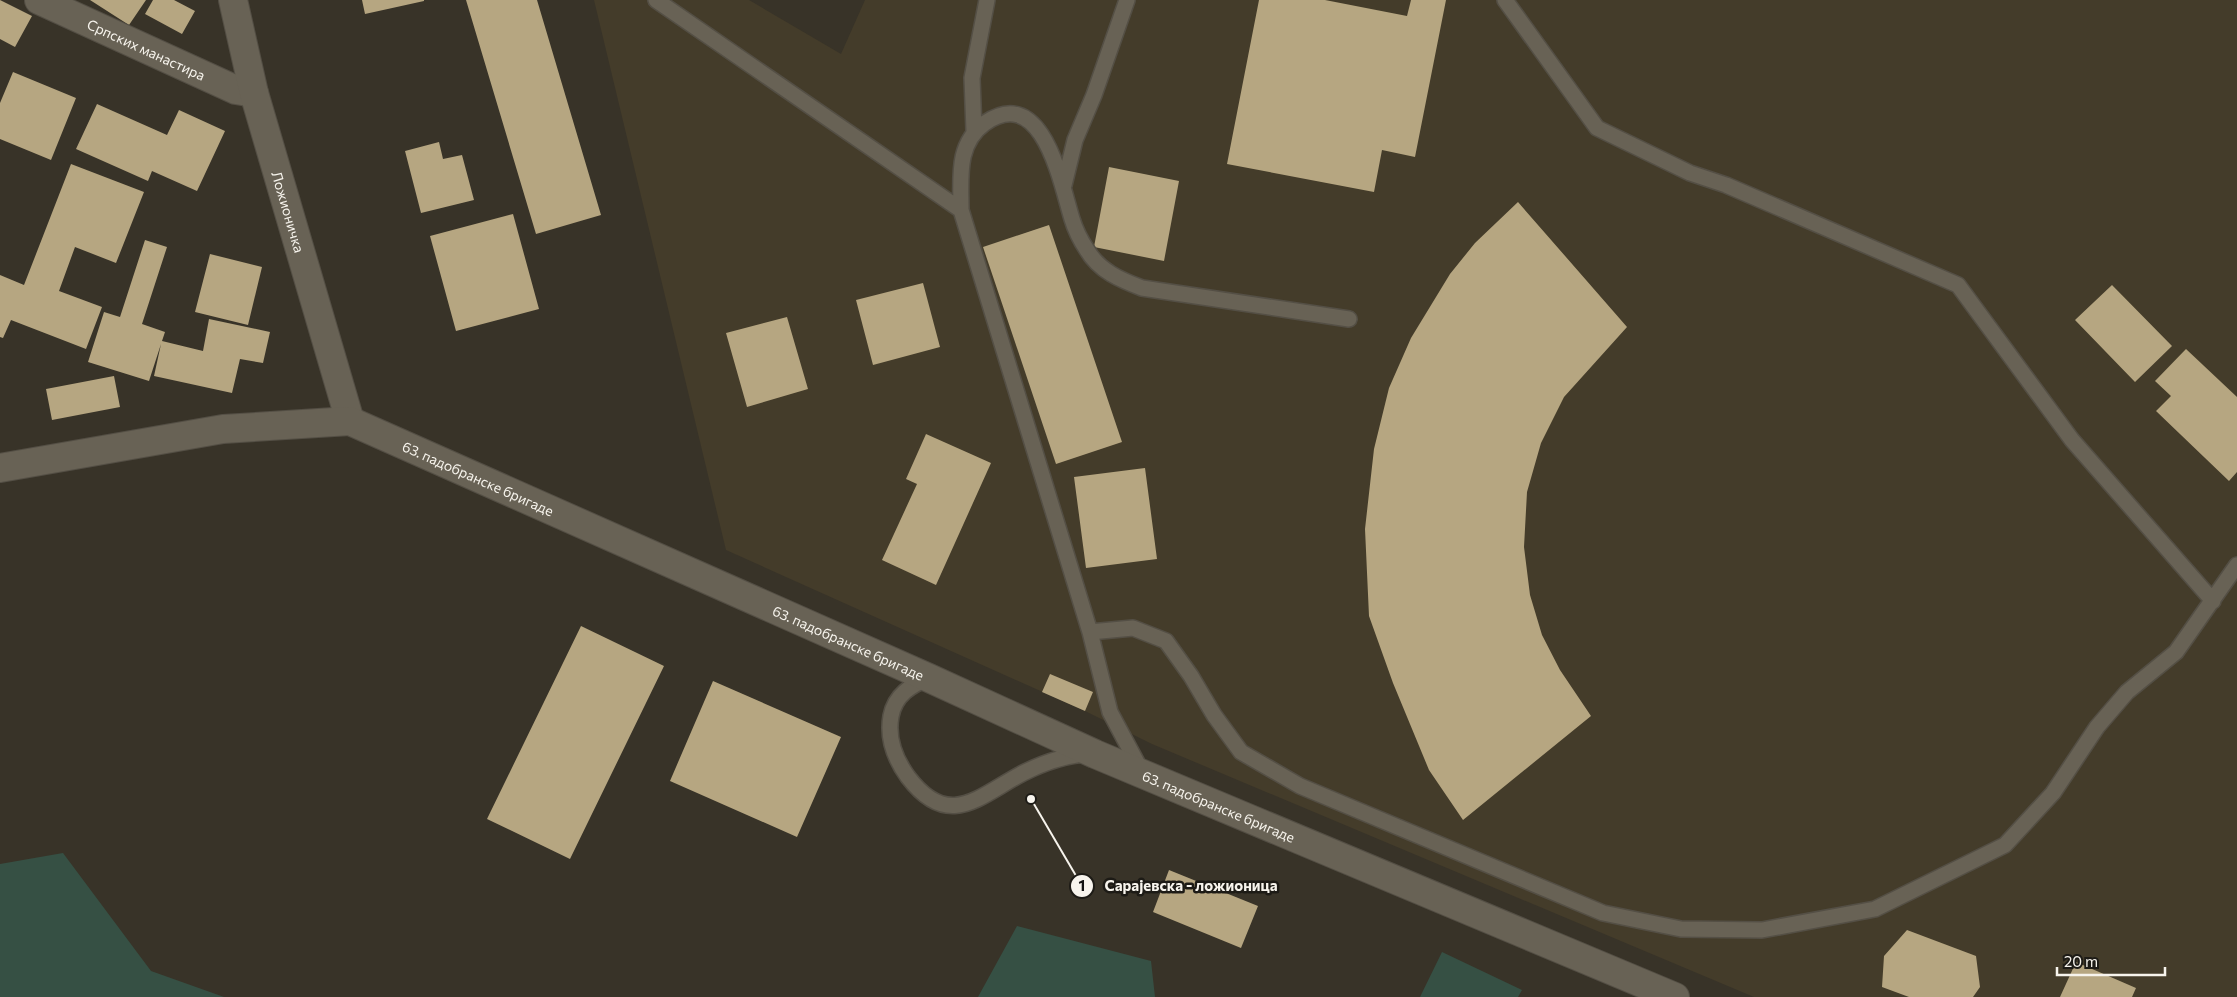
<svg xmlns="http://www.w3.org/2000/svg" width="2237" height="997" viewBox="0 0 2237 997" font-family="Commissioner,sans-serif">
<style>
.built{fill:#443c2a}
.green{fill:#365044}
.building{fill:#b6a681}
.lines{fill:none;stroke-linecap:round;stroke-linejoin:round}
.service-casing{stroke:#544f45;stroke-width:18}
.minor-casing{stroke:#544f45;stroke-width:30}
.service{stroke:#686255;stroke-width:15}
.minor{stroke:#686255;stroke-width:28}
.labels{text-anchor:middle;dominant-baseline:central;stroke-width:5;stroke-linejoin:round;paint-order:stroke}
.street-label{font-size:14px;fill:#f7f4ed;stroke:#1d1b16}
.leader{fill:none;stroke:#f7f4ed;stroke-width:2}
.callout-dot{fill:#f7f4ed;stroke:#1d1b16;stroke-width:2}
.mark-label{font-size:15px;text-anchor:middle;font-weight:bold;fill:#111}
.callout-label{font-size:15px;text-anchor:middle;font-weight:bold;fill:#f7f4ed;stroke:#1d1b16;stroke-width:5;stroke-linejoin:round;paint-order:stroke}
</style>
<rect width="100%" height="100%" fill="#383328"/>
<path class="built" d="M594 0H749L841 54 865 0H2237V997H1754L1152 744 1085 711 726 550Z"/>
<path class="green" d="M63 853 151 971 224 997H0V864Z
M1017 926 1151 961 1155 997H978Z
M1442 952 1522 990 1518 997H1420Z"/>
<path class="building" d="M0 0 32 16 15 47 0 39Z
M90 0H146L129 25Z
M153 0H174L195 11 182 34 145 14Z
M362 0H424V1L365 14Z
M466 0H537L601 215 536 234Z
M1259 0H1325L1407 16 1411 0H1446L1415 157 1382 150 1374 192 1227 164Z
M13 72 76 98 51 160 0 139V103Z
M97 104 167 135 179 110 225 131 197 191 152 171 148 181 76 149Z
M439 142 443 159 462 155 474 200 421 213 405 151Z
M71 164 144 192 116 263 75 247 59 291 102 307 86 349 11 320 3 338 0 337V275L24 285Z
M1109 167 1179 181 1164 261 1094 247Z
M1518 202 1627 327 1564 397 1541 443 1527 492 1524 547 1530 595 1542 635 1560 670 1591 716 1463 820 1429 770 1393 683 1369 616 1365 529 1374 449 1389 388 1411 338 1450 274 1475 243Z
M513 214 539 309 456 331 430 236Z
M1049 225 1122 442 1056 464 983 247Z
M145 240 167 247 142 324 165 332 162 341 203 351 209 319 270 332 263 363 240 359 232 393 154 376 161 344 149 381 88 362 104 312 120 317Z
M210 254 262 267 248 325 195 312Z
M923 283 940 347 873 365 856 300Z
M2112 285 2172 346 2135 382 2075 320Z
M787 317 808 389 747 407 726 333Z
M2186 349 2237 397V472L2229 481 2156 411 2171 396 2155 381Z
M114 376 120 407 52 420 46 389Z
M926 434 991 463 936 585 882 560 917 484 906 479Z
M1145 468 1157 559 1086 568 1074 477Z
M581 626 664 666 570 859 487 819Z
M1050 674 1093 692 1085 711 1042 692Z
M713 681 841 737 797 837 670 781Z
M1169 870 1258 906 1241 948 1153 912Z
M1907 930 1976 956 1980 987 1973 997H1909L1882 987 1884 956Z
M2076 962 2136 988 2132 997H2060Z"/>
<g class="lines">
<g class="service-casing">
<path id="service" d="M656 0 961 210
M1505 0 1597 128 1690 173 1726 185 1958 285 2072 440 2213 601
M974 131 972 78 987 0
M1064 185 1075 140 1094 95 1127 0
M1090 632 1133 628 1166 641 1191 676 1214 715 1241 752 1300 786 1603 913 1681 929 1762 930 1875 909 2005 845 2053 793 2097 727 2127 692 2176 652 2237 565
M929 678C911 685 895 695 891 716 887 738 895 759 908 777 949 831 979 796 1023 773 1043 763 1065 755 1088 754
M1142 772 1110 712 1090 632 961 210C961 177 956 144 985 123 1043 83 1061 184 1072 219 1075 229 1081 241 1087 250 1099 271 1121 280 1142 288L1349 319"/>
</g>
<g class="minor-casing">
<g id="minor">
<path id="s1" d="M39 0 236 90 254 93"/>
<path id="s2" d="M233 0 254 93 350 421"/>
<path id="s3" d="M0 468 223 429 350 421 929 678 1095 754 1675 997"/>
</g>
</g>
<use href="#service" class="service"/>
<use href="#minor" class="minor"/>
</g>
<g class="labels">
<g class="street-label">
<text stroke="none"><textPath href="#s1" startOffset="118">Српских манастира</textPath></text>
<text stroke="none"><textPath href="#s2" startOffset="219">Ложионичка</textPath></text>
<text stroke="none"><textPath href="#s3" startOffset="494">63. падобранске бригаде</textPath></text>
<text stroke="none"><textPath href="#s3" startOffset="899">63. падобранске бригаде</textPath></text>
<text stroke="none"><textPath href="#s3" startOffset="1304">63. падобранске бригаде</textPath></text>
</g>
</g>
<path class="leader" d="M1031 799L1082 886"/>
<g class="callout-dot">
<circle cx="1031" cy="799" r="5"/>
<circle cx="1082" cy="886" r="12"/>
</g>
<g class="mark-label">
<text x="1082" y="891">1</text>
</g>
<g class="callout-label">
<text x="1191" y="891">Сарајевска - ложионица</text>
</g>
<path d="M2057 967v8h108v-8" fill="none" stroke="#f7f4ed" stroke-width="2.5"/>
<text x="2064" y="967" font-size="15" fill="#f7f4ed" stroke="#1d1b16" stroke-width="4" paint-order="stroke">20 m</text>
</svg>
